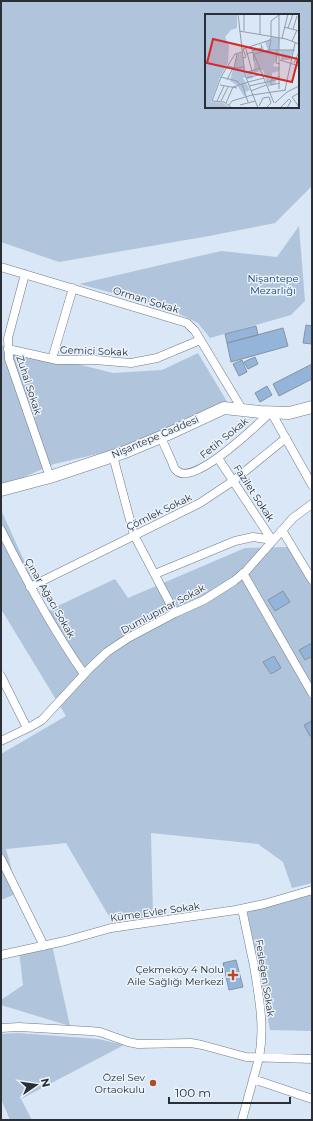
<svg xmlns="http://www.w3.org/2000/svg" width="313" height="1121" viewBox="0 0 313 1121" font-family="Montserrat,sans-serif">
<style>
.green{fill:#b0c4dc;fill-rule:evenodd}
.building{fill:#94b4da;stroke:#8693a2}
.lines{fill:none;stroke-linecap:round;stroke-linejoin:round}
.street-casing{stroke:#6f7b8a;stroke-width:9}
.secondary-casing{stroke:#6f7b8a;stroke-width:13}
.street{stroke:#fff;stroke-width:8}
.secondary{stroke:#fff;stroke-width:12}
.poi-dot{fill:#b34b29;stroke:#ebf3fd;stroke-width:1.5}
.labels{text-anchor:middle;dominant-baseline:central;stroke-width:3;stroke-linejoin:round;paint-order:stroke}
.park-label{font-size:10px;fill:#144170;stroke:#ebf3fd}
.street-label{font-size:10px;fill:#2a2f35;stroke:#ebf3fd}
.poi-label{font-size:10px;fill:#2a2f35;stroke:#ebf3fd;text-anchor:end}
.inset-road{fill:none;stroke:#939da9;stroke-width:1}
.view{fill:#d62828;fill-opacity:0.15;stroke:#d62828;stroke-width:2}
.inset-edge{fill:none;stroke:#2a2f35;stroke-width:2}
</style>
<rect width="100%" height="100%" fill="#d9e7f7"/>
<path class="green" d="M1 1H312V186L275 223 209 236 59 262 1 242ZM206 15H298V107H206Z
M299 226 305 301 291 315 210 338 198 323 165 307 79 284 221 251 277 257Z
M1 345 113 373 162 370 198 353 229 405 110 451 54 464 1 487Z
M1 510 47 611 115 579 128 598 245 548 288 547 312 585V883L292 888 283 862 258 844 151 833 153 918H110L66 843 6 849 18 893 1 900V754L66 716 1 609Z
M312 893V1031L270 1030 247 910Z
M52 945 70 1026 1 1005V1000L23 985 19 951Z
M18 1033 98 1039 124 1045 21 1099 32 1120H10L1 1099V1034Z"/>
<path class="building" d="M306 325 312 326V344L303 343Z
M256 326 258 335 227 343 225 334Z
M283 328 288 346 231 362 227 343Z
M255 357 258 364 248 369 244 362Z
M242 360 247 372 239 376 233 364Z
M312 364V379L279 396 273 384Z
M267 386 272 395 260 402 255 393Z
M283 591 290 602 275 611 268 600Z
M312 643V656L305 660 299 650Z
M274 656 281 668 271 674 263 662Z
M312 721V736H310L304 725Z
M236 960 243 987 229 990 223 963Z"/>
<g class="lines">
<g class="street-casing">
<path id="street" d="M1 267 187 323 195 331 242 409
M25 274 8 338 9 359 50 477
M8 349 57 360H95L131 363 157 358 200 340
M52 359 73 288
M161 437C164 445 168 453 172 462 173 464 174 469 176 470 192 489 258 424 271 412L312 485
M113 456 134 535 175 613
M218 458 272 540
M1 530C26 580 52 628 84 674
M282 530 312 580
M243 573 312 693
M155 574 235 541 253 537 272 540
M30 587 200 503 233 481 286 438
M1 676 27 728
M1 741 30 727 42 720 90 668 107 652 128 638 175 613 204 600 234 581 246 571 293 518 312 504
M1 859 44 946
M1 955 65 941 111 928 236 910 264 904 312 890
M1 1028 19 1027 90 1031 100 1032 128 1042 138 1044 191 1043 202 1045 246 1057 312 1059
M253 1079 312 1099
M242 1120 259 1058C265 1027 259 997 254 966 250 947 246 928 242 909"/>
</g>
<g class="secondary-casing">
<path id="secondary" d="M1 490 50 477 125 452 168 434 224 408 260 412 289 413 312 407"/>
</g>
<use href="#street" class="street"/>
<use href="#secondary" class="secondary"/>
</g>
<g class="poi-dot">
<path d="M231 969h4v4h4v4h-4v4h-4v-4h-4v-4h4z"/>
<circle cx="153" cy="1083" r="4"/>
</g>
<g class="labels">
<g class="park-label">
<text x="273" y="278">Nişantepe<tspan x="273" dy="12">Mezarlığı</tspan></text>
</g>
<g class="street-label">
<text transform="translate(146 300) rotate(17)">Orman Sokak</text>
<text transform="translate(94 351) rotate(2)">Gemici Sokak</text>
<text transform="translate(29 385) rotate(72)">Zuhal Sokak</text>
<text transform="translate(155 437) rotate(-23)">Nişantepe Caddesi</text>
<text transform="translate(224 438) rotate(-39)">Fetih Sokak</text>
<text transform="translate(254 493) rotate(57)">Fazilet Sokak</text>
<text transform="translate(159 512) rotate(-26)">Çömlek Sokak</text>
<text transform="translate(50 598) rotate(60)">Çınar Ağacı Sokak</text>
<text transform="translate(163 609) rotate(-28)">Dumlupınar Sokak</text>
<text transform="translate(155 912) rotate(-8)">Küme Evler Sokak</text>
<text transform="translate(265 978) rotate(81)">Fesleğen Sokak</text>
</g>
<g class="poi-label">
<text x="224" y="969">Çekmeköy 4 Nolu<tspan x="224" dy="12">Aile Sağlığı Merkezi</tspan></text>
<text x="145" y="1077">Özel Sev<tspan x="145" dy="12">Ortaokulu</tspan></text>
</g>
</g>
<g transform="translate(205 14)">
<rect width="94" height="94" fill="#d9e7f7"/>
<path d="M0 0H32V14L26 16 20 23 24 32 23 49 15 63 6 88 18 89 25 94H0ZM68 23 75 24 73 42 68 52 75 53 74 57 67 59V63H70L71 69 63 73 58 56 47 60 48 64 42 65 40 58 49 56V37L58 33 59 36H63L60 28ZM75 36H88L85 46H76ZM37 39 40 63 38 64 45 76 40 78 41 81 39 82 32 71 25 67 32 40Z" fill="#b0c4dc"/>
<path class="inset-road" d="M33 0 40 61 53 94M55 0V20M74 1V75M79 13 94 17M83 14 88 0M88 15 92 2M34 17 81 25 94 30M39 17V0M66 22V7L74 1M77 24 83 0M87 27 92 16M46 33 69 89M41 35 47 57M64 36H90M72 36 71 49 75 50M47 37 57 34 56 30M41 40 48 38 49 47M50 40 64 36 66 26M38 44 41 43 38 35 65 26 67 22M75 46 94 52M89 49 94 38M23 52 30 54 39 53M29 54 32 40M40 59 55 54M16 63 32 67 34 70M41 64 58 60M22 66 28 54M43 68 59 64M75 69 66 71V66L75 62M37 70 43 88M15 71 32 74M44 72 75 65M80 76 90 29M46 77 61 71M94 79 87 83 94 93M12 87 19 72M16 87 23 73M21 89 28 73 43 68M70 89 82 78 94 72M24 91 27 87 47 81 81 76M35 91 50 87M54 92 58 84 64 83 66 89 61 94M76 93 84 85 86 87 82 94M27 94 19 88 7 87 16 63 30 40 37 38"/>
<path class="view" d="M8 25 93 45 87 68 2 49Z"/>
<rect width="94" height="94" class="inset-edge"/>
</g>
<rect width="313" height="1121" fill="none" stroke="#2a2f35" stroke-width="4"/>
<g transform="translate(36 1085) rotate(77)" stroke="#ebf3fd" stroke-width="3" paint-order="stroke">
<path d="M0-3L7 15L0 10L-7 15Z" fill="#2a2f35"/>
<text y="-6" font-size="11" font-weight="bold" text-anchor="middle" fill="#2a2f35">N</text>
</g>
<path d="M169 1097v6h121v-6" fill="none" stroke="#2a2f35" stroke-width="2"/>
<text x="175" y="1097" font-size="12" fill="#2a2f35" stroke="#ebf3fd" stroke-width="3" paint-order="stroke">100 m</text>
</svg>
